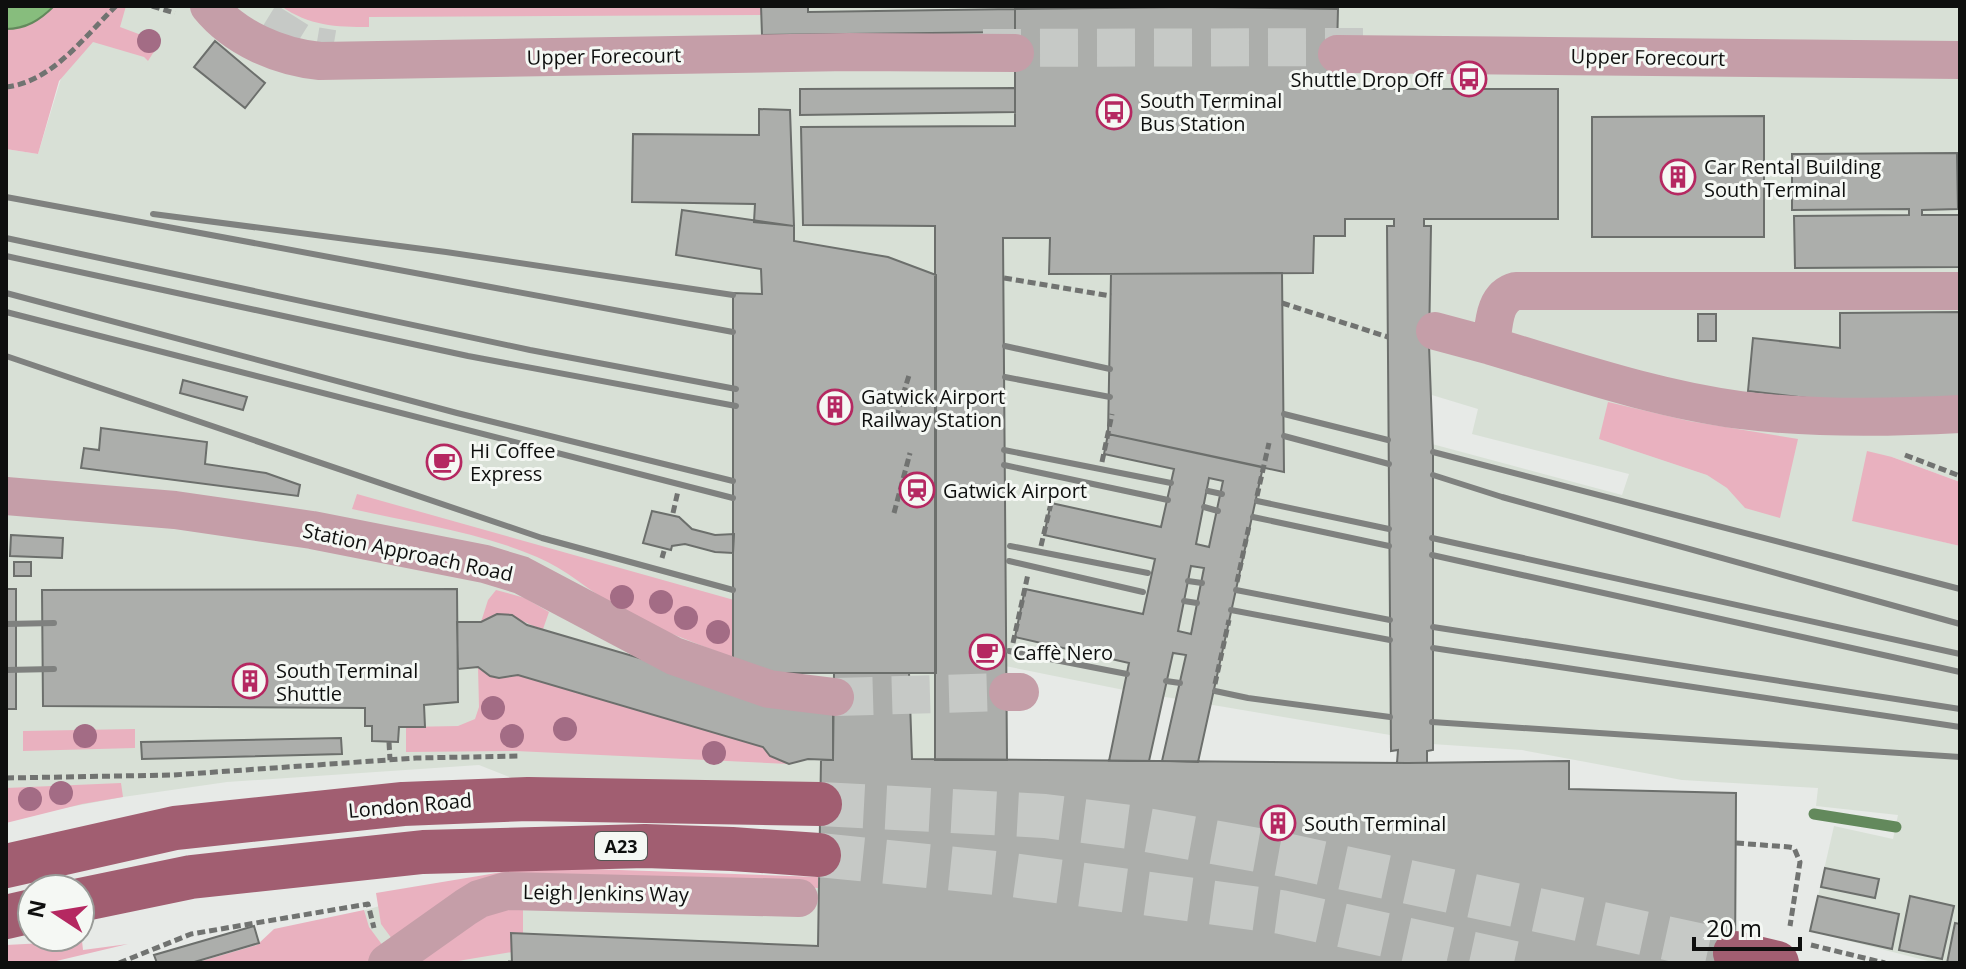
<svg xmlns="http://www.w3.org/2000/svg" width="1966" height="969" viewBox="0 0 1966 969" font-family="'Open Sans',sans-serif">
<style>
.built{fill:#d8e0d6}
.green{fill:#e9b1bf}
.water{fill:#87bd7d;stroke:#63895c;stroke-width:2}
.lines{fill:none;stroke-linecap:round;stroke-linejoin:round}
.stream{stroke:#63895c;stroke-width:11}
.building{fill:#acaeab;stroke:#6c6f6c;stroke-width:2;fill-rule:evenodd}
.minor-tunnel{stroke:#c6c9c6;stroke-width:38;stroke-dasharray:38 19;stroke-linecap:butt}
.major-tunnel{stroke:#c6c9c6;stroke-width:44;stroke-dasharray:44 22;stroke-linecap:butt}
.path{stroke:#717371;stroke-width:5;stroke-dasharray:8 4;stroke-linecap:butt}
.minor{stroke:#c59ea8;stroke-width:38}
.major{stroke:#a15e71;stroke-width:44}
.rail{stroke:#7f817f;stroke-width:6}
.tree{fill:#a36c85}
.labels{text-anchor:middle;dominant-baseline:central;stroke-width:6;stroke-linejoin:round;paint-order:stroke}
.shield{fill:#f5f8f4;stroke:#535553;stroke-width:2}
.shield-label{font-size:18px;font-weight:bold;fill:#0e0f0e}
.street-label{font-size:20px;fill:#0e0f0e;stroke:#f5f8f4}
.poi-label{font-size:20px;fill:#0e0f0e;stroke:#f5f8f4;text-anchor:start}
</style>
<rect width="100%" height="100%" fill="#e7eae7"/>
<path class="built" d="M83 6H1960V482L1892 457 1852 520 1960 546V963H1936L1810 931 1834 826 1893 839 1898 815 1816 806 1818 788 1682 780 1522 750 1432 744V444L1622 495 1629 474 1472 434 1478 409 1389 382 1390 735 1124 690 1005 666 933 294 734 293 733 673H936V760L1408 763 1569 761 1570 789 1736 793V963H195L257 945 286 933 487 875 818 888 821 784 517 780 479 765 227 782 123 797 6 819V149L38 154Z"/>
<path class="green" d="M54 6H126L120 27 160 42 148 61 144 57 93 42 59 81 38 154 6 149V29L27 26Z
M281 6H761V15L369 17V27C336 27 309 26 281 6Z
M1608 402 1689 421 1798 439 1780 518 1745 508 1727 488 1707 475 1599 439Z
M1867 451 1892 457 1960 482V546L1852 521Z
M357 494 734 600 733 658C694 642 651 628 615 606 588 590 566 569 537 557 479 532 414 523 352 509Z
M496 590 525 598 549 612 543 629C520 623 505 605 481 622L488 600Z
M478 667C490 679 503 680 518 675L763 747 770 756 789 764 516 751 406 752V727L458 726 475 719 479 707Z
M135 729V748L23 751V731Z
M121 783 123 797 82 804 6 823V788Z
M533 867 818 877V888L555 878 395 943 381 924 376 893Z
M523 897V934L512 952 446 963H420L468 919Z
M364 910 369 927 386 950 367 963H195L257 945 274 929Z
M82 941 83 950 128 944 48 963H6V945Z"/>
<path class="water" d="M6 6H54C40 20 26 29 6 29Z"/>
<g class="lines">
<path class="stream" d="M1814 814 1896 827"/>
</g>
<path class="building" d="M761 6H808V12L1015 9V32L762 35Z
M1193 7 1338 9 1336 89H1558V219H1424V226H1431L1429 345 1433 452V750L1427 751V763H1397L1398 750 1391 751 1387 226H1394V219H1345V236H1314L1313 273 1049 274 1050 238H1003L1007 760H935V226L803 225 801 127 1015 126V9Z
M215 41 265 83 245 108 194 67Z
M1015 88V112L800 115V89Z
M759 109 790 110 794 226 754 222 755 204 632 202 633 134 759 135Z
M1764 116V237H1592V117Z
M1957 153 1958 209 1922 210V215H1959V267L1795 268 1794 216 1909 215V209L1792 210V154Z
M682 210 794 226V241L888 257 936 275V673H733V293L762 294 761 269 676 255Z
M1282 273 1284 472 1108 434 1111 274Z
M1960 312V402H1840L1748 391 1753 338 1840 348V313Z
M1698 314H1716V341H1698Z
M183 380 247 397 243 410 180 393Z
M101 428 207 442 205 464 266 473 300 485 298 496 81 468 84 448 99 450Z
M1108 434 1263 467 1198 762 1162 761 1186 655 1173 653 1149 761H1109L1129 663 1015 637 1025 589 1143 614 1155 559 1044 535 1051 503 1161 527 1174 469 1104 454ZM1209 478 1223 481 1209 547 1196 544ZM1191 566 1204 568 1191 634 1178 631Z
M652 511 679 517 692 529 715 535 734 534 733 553 715 552 685 544 672 546 671 550 643 543Z
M11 535 63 538 62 558 10 556Z
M14 562H31V576H14Z
M6 589H16V709H6Z
M457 589 458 702 424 705 425 727H399L398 742 372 741V726H365V708L43 706 42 590Z
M497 614 512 615 527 625 783 700 833 705V760L808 759 789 764 770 756 763 747 518 675 499 678 490 676 478 667 458 669 457 622H481Z
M834 673H909L912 759 1408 763 1569 761V789L1736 793 1735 963H512L511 933 818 946 821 760H833Z
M341 738 342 754 142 759 141 742Z
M1825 868 1879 879 1875 898 1821 887Z
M1818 896 1899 914 1892 949 1810 931Z
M1910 896 1954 906 1942 959 1899 950Z
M1955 923 1960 924V963H1947Z
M254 926 259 943 191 963H157L154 955Z"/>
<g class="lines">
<path class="minor-tunnel" d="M266 21 303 44 333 49
M983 48 1369 47
M835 697 1008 692"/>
<path class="major-tunnel" d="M820 804 1045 816 1130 827 1285 855 1735 953
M819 855 1005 874 1281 912 1514 963"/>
<path class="path" d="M152 6 175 13
M6 87C52 82 84 37 116 6
M1004 278 1111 296
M1282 303 1388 337
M896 418 910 372
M1905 455 1960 476
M1102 462 1112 414
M1257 496 1269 443
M673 513 678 491
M894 513 910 453
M1041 546 1055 486
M662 558 664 551
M1237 582 1249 526
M1013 643 1028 574
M1215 684 1229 620
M389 742 390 760
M6 778 173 775 416 758 520 756
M1736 843 1789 847 1794 848 1800 862 1790 926
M1811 945 1885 963
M119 963 191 934 368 904 374 928
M508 963H512"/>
<path class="minor" d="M209 6C235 38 279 57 320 61L849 52 1015 53
M1337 54 1960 60
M1960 291H1516C1493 297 1494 326 1491 346 1572 370 1656 399 1740 410 1812 419 1887 418 1960 414
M1435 331 1491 346
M6 496 175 510 312 530 485 564 521 575 674 656 769 689 835 697
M1008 692H1020
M387 963 466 907 479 899 506 891 799 898"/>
<path class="major" d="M6 866 175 828 403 804 528 799 820 804
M80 900 191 877 423 852 645 846 732 849 819 855
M6 917 32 911
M1735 953 1777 963"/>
<path class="rail" d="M6 197 733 332
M153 214 446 252 733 295
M6 238 530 350 736 389
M6 256 468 356 736 406
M6 293 457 413 733 481
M6 312 733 498
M1005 346 1110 369
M6 356 542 538 733 590
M1005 377 1110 397
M1284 414 1388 440
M1284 436 1389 464
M1004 450 1171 483
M1433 452 1960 589
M1004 465 1168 500
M1433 475 1502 497 1960 624
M1208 491 1222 494
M1257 501 1389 529
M1204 507 1218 511
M1253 517 1389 546
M1432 538 1960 654
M1010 546 1148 573
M1432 555 1960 672
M1009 561 1143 592
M1188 581 1202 583
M1236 590 1390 620
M1184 601 1197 603
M1231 610 1390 640
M6 624 54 623
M1433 627 1960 709
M1433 648 1960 727
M1009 651 1127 674
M6 670 54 669
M1166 681 1180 683
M1215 691 1248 698 1390 717
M1432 722 1960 757"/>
</g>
<g class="tree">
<circle cx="149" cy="41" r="12"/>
<circle cx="622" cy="597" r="12"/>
<circle cx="661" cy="602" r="12"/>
<circle cx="686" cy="618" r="12"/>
<circle cx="718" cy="632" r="12"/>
<circle cx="493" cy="708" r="12"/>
<circle cx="565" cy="729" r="12"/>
<circle cx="85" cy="736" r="12"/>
<circle cx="512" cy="736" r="12"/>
<circle cx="714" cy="753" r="12"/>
<circle cx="61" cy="793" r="12"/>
<circle cx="30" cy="799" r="12"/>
</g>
<defs>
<g id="bus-ring" transform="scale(1.8)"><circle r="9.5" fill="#f5f8f4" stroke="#b52861" stroke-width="1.5"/><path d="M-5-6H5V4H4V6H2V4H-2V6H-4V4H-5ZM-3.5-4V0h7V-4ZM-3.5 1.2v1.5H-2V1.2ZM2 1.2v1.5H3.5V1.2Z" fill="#b52861"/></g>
<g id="building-ring" transform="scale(1.8)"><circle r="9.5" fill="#f5f8f4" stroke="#b52861" stroke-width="1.5"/><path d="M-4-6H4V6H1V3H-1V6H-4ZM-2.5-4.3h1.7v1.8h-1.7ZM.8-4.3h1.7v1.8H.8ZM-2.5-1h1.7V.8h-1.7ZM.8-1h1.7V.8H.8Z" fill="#b52861"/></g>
<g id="cafe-ring" transform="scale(1.8)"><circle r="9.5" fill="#f5f8f4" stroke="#b52861" stroke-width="1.5"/><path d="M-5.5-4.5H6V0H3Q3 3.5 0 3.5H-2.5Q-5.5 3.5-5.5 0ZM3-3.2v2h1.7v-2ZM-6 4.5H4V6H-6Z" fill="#b52861"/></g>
<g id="station-ring" transform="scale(1.8)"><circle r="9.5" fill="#f5f8f4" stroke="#b52861" stroke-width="1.5"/><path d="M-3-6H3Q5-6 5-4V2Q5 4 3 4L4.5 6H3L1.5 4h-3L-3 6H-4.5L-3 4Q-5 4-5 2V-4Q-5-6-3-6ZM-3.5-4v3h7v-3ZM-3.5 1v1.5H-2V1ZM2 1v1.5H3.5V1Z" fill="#b52861"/></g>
</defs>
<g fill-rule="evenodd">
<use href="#bus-ring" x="1469" y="79"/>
<use href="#bus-ring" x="1114" y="112"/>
<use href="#building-ring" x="1678" y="177"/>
<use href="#building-ring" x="835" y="407"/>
<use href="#cafe-ring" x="444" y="462"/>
<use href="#station-ring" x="917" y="490"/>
<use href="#cafe-ring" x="987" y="652"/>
<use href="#building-ring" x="250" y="681"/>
<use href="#building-ring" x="1278" y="823"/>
</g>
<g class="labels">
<rect class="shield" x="595" y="832" width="52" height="28" rx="6"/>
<g class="shield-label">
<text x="621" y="846">A23</text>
</g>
<g class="street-label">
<text transform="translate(604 56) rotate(-1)">Upper Forecourt</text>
<text transform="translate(1648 57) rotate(1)">Upper Forecourt</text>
<text transform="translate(408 552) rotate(12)">Station Approach Road</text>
<text transform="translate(410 805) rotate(-5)">London Road</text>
<text transform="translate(606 893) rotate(1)">Leigh Jenkins Way</text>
</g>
<g class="poi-label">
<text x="1443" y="79" text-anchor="end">Shuttle Drop Off</text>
<text x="1140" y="100">South Terminal<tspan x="1140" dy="23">Bus Station</tspan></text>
<text x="1704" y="166">Car Rental Building<tspan x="1704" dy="23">South Terminal</tspan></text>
<text x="861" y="396">Gatwick Airport<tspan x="861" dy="23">Railway Station</tspan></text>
<text x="470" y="450">Hi Coffee<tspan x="470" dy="23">Express</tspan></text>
<text x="943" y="490">Gatwick Airport</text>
<text x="1013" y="652">Caffè Nero</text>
<text x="276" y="670">South Terminal<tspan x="276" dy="23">Shuttle</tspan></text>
<text x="1304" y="823">South Terminal</text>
</g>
</g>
<rect width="1966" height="969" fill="none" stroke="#0e0f0e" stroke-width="16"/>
<g transform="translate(56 913) rotate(282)"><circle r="38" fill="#f5f8f4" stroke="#999b98" stroke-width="2"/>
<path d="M0-6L14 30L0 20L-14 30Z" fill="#b52861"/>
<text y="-12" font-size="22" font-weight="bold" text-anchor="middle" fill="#0e0f0e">N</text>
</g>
<path d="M1694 937v12h106v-12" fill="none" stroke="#0e0f0e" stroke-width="4"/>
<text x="1706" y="937" font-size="24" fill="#0e0f0e" stroke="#f5f8f4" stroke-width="6" paint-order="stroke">20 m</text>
</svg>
